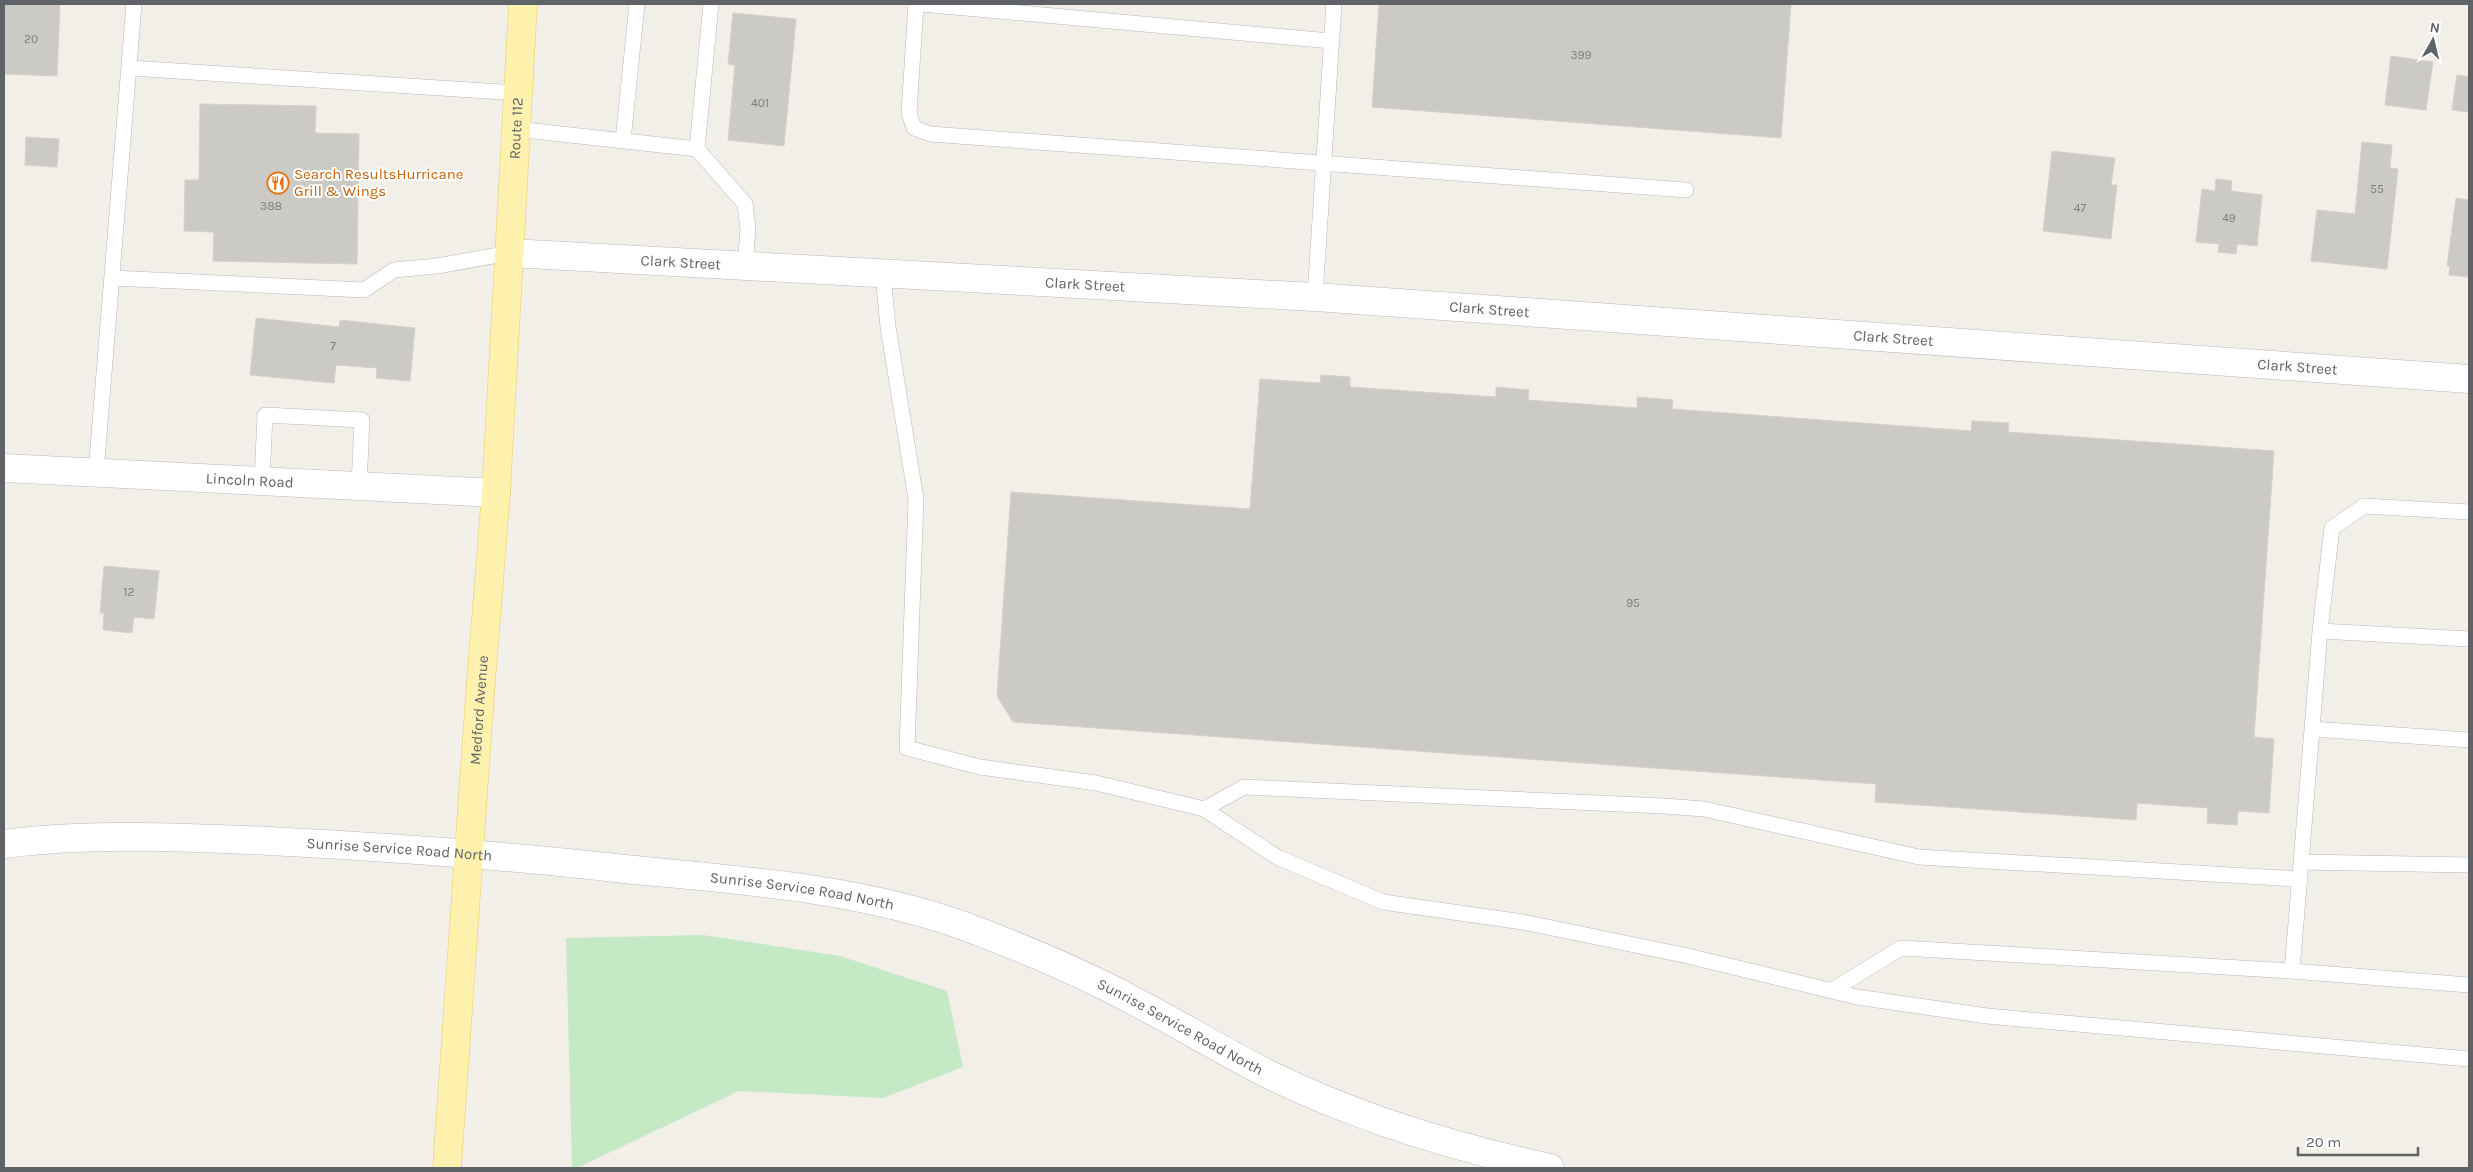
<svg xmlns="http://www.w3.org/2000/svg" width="2473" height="1172" viewBox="0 0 2473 1172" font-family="Karla,sans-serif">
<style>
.green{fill:#c5e8c5}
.building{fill:#cccac5;stroke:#d6d1c6}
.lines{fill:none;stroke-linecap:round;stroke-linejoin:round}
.service-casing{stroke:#b5b8bc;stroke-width:16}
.minor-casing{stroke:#b5b8bc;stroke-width:29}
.secondary-casing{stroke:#b6babf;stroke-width:29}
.primary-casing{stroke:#f2c960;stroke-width:29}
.service{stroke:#fff;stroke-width:15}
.minor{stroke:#fff;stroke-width:28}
.secondary{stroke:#fff;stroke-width:28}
.primary{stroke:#fff2af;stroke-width:28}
.labels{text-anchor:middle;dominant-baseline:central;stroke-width:4;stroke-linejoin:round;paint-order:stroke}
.number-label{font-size:12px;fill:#7a7d7f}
.street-label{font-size:15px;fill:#5f6368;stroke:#fff}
.food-label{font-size:15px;fill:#c56008;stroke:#fff;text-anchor:start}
</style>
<rect width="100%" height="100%" fill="#f1efe8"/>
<path class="green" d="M703 935 840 956 947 991 963 1067 883 1098 739 1091 577 1168H572L566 938Z"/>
<path class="building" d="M4 4H60L57 76 4 74Z
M1379 4H1791L1781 138 1372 107Z
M733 13 796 19 784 146 728 140 735 65 728 64Z
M2391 56 2433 62 2426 110 2385 105Z
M2457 75 2469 77V112L2452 110Z
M200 104 316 106 315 133 359 134 357 264 213 261 214 232 184 231 185 180H199Z
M26 137 59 139 57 167 25 165Z
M2362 142 2392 145 2390 168 2398 169 2387 269 2311 261 2317 210 2355 214Z
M2052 151 2115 158 2111 185H2117L2111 239 2043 231Z
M2216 179 2232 181 2231 191 2262 195 2257 246 2237 244 2236 254 2218 252 2219 244 2196 242 2202 189 2215 191Z
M2456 198 2469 200V277L2449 275 2450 266H2447Z
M256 318 339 327 340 320 415 328 410 381 376 378 377 368 336 365 334 383 250 375Z
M1321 375 1350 377V387L1496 397V387L1529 390 1528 400 1637 408V397L1673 400 1672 409 1971 431 1972 421 2009 423 2008 432 2274 451 2254 737 2274 739 2269 813 2238 811 2237 825 2207 823 2208 808 2137 803 2136 820 1875 802 1876 784 1013 722 997 696 1011 492 1250 509 1260 379 1320 383Z
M104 566 159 571 154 619 134 617 132 633 103 630 104 613H100Z"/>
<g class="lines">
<g class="service-casing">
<path id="service" d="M916 4 909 113 914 128 930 134 1686 190
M921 4 1331 41
M130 68 518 93
M516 129 697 149 745 204 748 229 745 265
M623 141 637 4
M697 149 711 4
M883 275 888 327 916 499 907 748 980 767 1096 783 1204 809 1277 857 1383 902 1523 922 1688 956 1857 997 1987 1016 2469 1059
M112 278 364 290 394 270 437 266 510 253
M1315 297 1334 4
M96 472 134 4
M262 482 265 415 362 420 359 486
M2320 631 2332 528 2364 506 2469 512
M2312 729 2320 631 2469 639
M2469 740 2312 729 2292 971 2469 985
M1204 809 1244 787 1664 806 1704 809 1919 857 2299 879
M2301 862 2469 865
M1831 991 1901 948 2292 971"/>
</g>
<g class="minor-casing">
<g id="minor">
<path id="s1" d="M510 253 1315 297 2469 379"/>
<path id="s2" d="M4 468 496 493"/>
</g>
</g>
<g class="secondary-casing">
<g id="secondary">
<path id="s3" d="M4 844C92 833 181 837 269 841 385 847 500 855 615 868 731 880 853 886 964 926 1012 944 1059 963 1105 986 1160 1013 1213 1046 1268 1074 1357 1118 1453 1147 1550 1168"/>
</g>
</g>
<g class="primary-casing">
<g id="primary">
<path id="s4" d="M447 1168 480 694 496 493 523 4"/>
</g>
</g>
<use href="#service" class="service"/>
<use href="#minor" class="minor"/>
<use href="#secondary" class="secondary"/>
<use href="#primary" class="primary"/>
</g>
<defs>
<g id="restaurant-ring" transform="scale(1.125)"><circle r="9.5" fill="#fff" stroke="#e8710a" stroke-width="1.5"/><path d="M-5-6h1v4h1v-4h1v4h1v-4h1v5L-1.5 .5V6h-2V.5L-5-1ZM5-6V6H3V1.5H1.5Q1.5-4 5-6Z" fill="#e8710a"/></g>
</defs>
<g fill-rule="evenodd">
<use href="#restaurant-ring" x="278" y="183"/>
</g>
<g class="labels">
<g class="number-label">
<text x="31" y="39">20</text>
<text x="1581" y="55">399</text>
<text x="760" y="103">401</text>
<text x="2377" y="189">55</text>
<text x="271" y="206">388</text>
<text x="2080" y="208">47</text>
<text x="2229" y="218">49</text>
<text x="333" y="346">7</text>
<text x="129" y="592">12</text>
<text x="1633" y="603">95</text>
</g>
<g class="street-label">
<text stroke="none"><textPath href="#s4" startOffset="1042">Route 112</textPath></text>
<text stroke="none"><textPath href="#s1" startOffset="171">Clark Street</textPath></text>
<text stroke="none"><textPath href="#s1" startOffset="576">Clark Street</textPath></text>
<text stroke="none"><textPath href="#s1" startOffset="981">Clark Street</textPath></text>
<text stroke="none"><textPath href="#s1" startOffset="1386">Clark Street</textPath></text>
<text stroke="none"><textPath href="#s1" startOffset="1791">Clark Street</textPath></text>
<text stroke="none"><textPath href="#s2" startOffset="246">Lincoln Road</textPath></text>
<text stroke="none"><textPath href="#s4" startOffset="459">Medford Avenue</textPath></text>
<text stroke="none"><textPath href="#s3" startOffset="396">Sunrise Service Road North</textPath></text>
<text stroke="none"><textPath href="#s3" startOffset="801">Sunrise Service Road North</textPath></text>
<text stroke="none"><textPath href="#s3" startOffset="1206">Sunrise Service Road North</textPath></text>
</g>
<g class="food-label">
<text x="294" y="174">Search ResultsHurricane<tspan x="294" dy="17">Grill &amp; Wings</tspan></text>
</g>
</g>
<rect width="2473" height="1172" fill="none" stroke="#5f6368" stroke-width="10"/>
<g transform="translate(2433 40) rotate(8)" stroke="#ffffff" stroke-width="4" paint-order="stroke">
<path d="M0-4L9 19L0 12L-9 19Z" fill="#5f6368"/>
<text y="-8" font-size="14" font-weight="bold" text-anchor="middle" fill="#5f6368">N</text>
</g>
<path d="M2298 1147v8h120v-8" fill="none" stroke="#5f6368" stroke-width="2.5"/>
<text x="2306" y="1147" font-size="15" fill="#5f6368" stroke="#ffffff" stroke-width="4" paint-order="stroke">20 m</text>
</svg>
